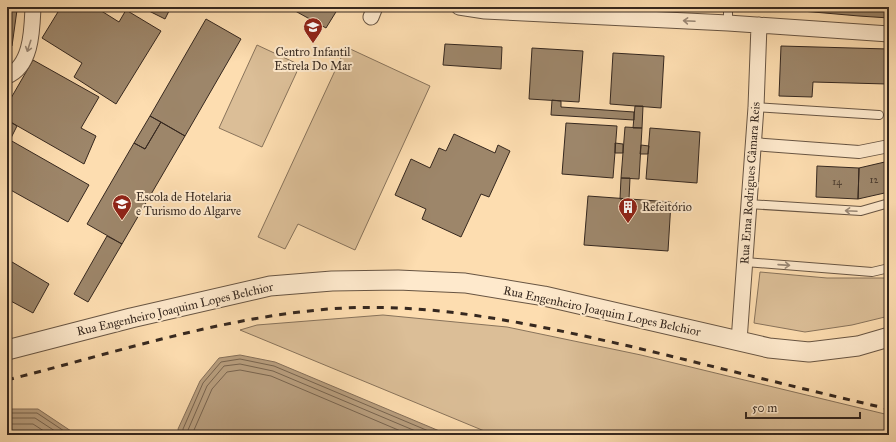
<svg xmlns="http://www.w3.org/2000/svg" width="896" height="442" viewBox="0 0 896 442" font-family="'IM FELL Great Primer',serif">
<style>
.green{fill:#dbbe97;stroke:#88735b}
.water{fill:#b99f7f;stroke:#856f59}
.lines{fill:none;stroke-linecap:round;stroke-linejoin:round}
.shore{stroke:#78644f;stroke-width:1}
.building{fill:#9d866a;stroke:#36281f}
.service-casing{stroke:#685543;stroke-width:10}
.pedestrian-casing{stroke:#685543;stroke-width:14}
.minor-casing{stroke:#685543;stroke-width:17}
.tertiary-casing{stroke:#685543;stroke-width:21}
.service{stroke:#fee9cc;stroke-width:8}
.pedestrian{stroke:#fee9cc;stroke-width:12}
.minor{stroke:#fee9cc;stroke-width:15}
.tertiary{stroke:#fee9cc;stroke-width:19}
.rail{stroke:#36281f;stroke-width:3;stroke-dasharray:7 7;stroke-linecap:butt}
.oneway{stroke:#9a8876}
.labels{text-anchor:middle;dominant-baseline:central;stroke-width:4;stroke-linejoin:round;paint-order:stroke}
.number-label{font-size:10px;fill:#504032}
.poi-label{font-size:12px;fill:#36281f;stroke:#fee9cc;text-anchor:start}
.street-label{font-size:12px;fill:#36281f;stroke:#fee9cc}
</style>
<rect width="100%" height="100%" fill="#fdddb0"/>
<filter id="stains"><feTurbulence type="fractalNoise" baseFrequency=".005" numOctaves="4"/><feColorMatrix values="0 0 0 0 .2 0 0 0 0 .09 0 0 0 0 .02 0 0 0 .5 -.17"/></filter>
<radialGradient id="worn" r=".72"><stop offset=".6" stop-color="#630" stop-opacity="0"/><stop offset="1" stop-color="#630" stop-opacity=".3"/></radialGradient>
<path class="green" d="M257 45 300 65 262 147 219 128Z
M346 47 430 86 355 250 298 224 285 249 258 237Z
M760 272 827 278H889V316L852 325 805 332 754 323Z
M383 315 507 327 641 355 889 415V435H494L240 330 257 325Z"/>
<path class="water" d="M240 355 275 362 449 435H179L178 429 200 381 219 358Z
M7 409H38L77 435H7Z"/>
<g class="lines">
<path class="shore" d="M7 413H37L70 435
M7 418H35L61 435
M7 424H33L50 435
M183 435V429L203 383 221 362 240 359 274 366 438 435
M188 435V430L207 386 224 366 240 364 273 371 425 435
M194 435V430L212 389 227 372 240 370 271 376 410 435"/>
</g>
<path class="building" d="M61 7H95L119 22 126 10 161 31 116 104 74 77 82 63 42 38Z
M141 7H171L165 19Z
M288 7H339L326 28Z
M756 7H889V18L859 16Z
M7 8 17 10 12 46 7 45Z
M206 19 241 39 185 136 150 116Z
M445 44 502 47 501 69 443 65Z
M781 46 888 49 887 84 813 82 812 97 779 96Z
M532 48 583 51 579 102 529 99Z
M613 53 664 56 661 108 610 104Z
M33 60 99 97 81 128 96 136 84 164 7 120V105Z
M552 100 561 101V107L634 112V120L551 115Z
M635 106H643L642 128H633Z
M150 116 161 122 145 149 134 143Z
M7 120 17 126 10 140 89 185 68 222 7 188Z
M161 122 185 136 122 244 87 224 134 143 145 149Z
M566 123 617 126 613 178 562 174Z
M625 127 642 128 639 179 621 178Z
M650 128 700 132 697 183 646 179Z
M454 134 495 153 498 145 510 151 489 197 481 194 461 237 422 219 426 209 395 195 411 159 430 168 439 148 446 151Z
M615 143 623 144V153H615Z
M641 145 649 146 648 154H640Z
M889 161V192L858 199 859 168Z
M817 166 859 168 858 199 816 197Z
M621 178H630L629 199H620Z
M588 196 671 202 668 251 584 245Z
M107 236 122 244 88 302 74 294Z
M7 259 49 284 33 313 7 299Z"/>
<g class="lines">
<g class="service-casing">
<path id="service" d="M728 23V8
M756 107 879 115
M748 204 861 211 889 203
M745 262 872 272 889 268"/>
</g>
<g class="pedestrian-casing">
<path id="pedestrian" d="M753 144 859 152 889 146"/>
</g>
<g class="minor-casing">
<path id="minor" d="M459 7 485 11 728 23 889 34
M371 17 375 7
M7 76C32 66 32 29 33 7
M739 341 756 107 759 25"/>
</g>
<g class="tertiary-casing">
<path id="tertiary" d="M7 350 131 318 270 286 332 281 398 280 465 283 544 296 769 348 809 352 858 346 889 337"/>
</g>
<use href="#service" class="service"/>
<use href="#pedestrian" class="pedestrian"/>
<use href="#minor" class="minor"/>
<use href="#tertiary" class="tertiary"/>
<path class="rail" d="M7 380C114 353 219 318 329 309 431 301 531 324 629 346 716 367 802 389 889 409"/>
</g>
<defs><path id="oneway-shaft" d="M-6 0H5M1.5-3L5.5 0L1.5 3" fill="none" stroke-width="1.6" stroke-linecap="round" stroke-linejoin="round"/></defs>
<g class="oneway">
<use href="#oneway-shaft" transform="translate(689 21) rotate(-177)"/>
<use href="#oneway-shaft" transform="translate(29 46) rotate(108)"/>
<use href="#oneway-shaft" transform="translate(851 211) rotate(-177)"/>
<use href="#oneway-shaft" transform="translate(784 265) rotate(4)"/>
</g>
<defs>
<g id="school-pin" transform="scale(1)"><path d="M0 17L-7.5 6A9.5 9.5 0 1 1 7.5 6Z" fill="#8f2418" stroke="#fee9cc"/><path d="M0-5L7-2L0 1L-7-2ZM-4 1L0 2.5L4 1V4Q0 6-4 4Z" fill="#fff"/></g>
<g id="building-pin" transform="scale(1)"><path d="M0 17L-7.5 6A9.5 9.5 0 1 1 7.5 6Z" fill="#8f2418" stroke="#fee9cc"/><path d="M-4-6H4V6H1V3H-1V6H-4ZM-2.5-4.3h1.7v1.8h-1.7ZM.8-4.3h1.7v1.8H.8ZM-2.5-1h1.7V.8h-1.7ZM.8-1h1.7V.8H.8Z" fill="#fff"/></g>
</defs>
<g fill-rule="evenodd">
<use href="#school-pin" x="313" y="27"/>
<use href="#school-pin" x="122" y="204"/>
<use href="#building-pin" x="628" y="207"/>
</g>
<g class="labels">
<g class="number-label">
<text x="874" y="180">12</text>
<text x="837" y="182">14</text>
</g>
<g class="poi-label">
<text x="313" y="52" text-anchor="middle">Centro Infantil<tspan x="313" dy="14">Estrela Do Mar</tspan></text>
<text x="136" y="197">Escola de Hotelaria<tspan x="136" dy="14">e Turismo do Algarve</tspan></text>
<text x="642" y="207">Refeitório</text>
</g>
<g class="street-label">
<text transform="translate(750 183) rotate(-86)">Rua Ema Rodrigues Câmara Reis</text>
<text transform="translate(175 309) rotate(-13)">Rua Engenheiro Joaquim Lopes Belchior</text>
<text transform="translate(602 311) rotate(12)">Rua Engenheiro Joaquim Lopes Belchior</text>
</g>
</g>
<rect width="896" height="442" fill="none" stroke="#fdddb0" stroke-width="24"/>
<rect x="8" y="8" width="880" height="426" fill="none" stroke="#36281f" stroke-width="2"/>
<rect x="12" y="12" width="872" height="418" fill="none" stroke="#36281f"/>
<path d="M746 412v6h114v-6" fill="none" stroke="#36281f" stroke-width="2"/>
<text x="752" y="412" font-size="12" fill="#36281f" stroke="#fee9cc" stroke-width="3" paint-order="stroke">50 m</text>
<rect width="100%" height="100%" filter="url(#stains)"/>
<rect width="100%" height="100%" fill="url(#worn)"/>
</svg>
